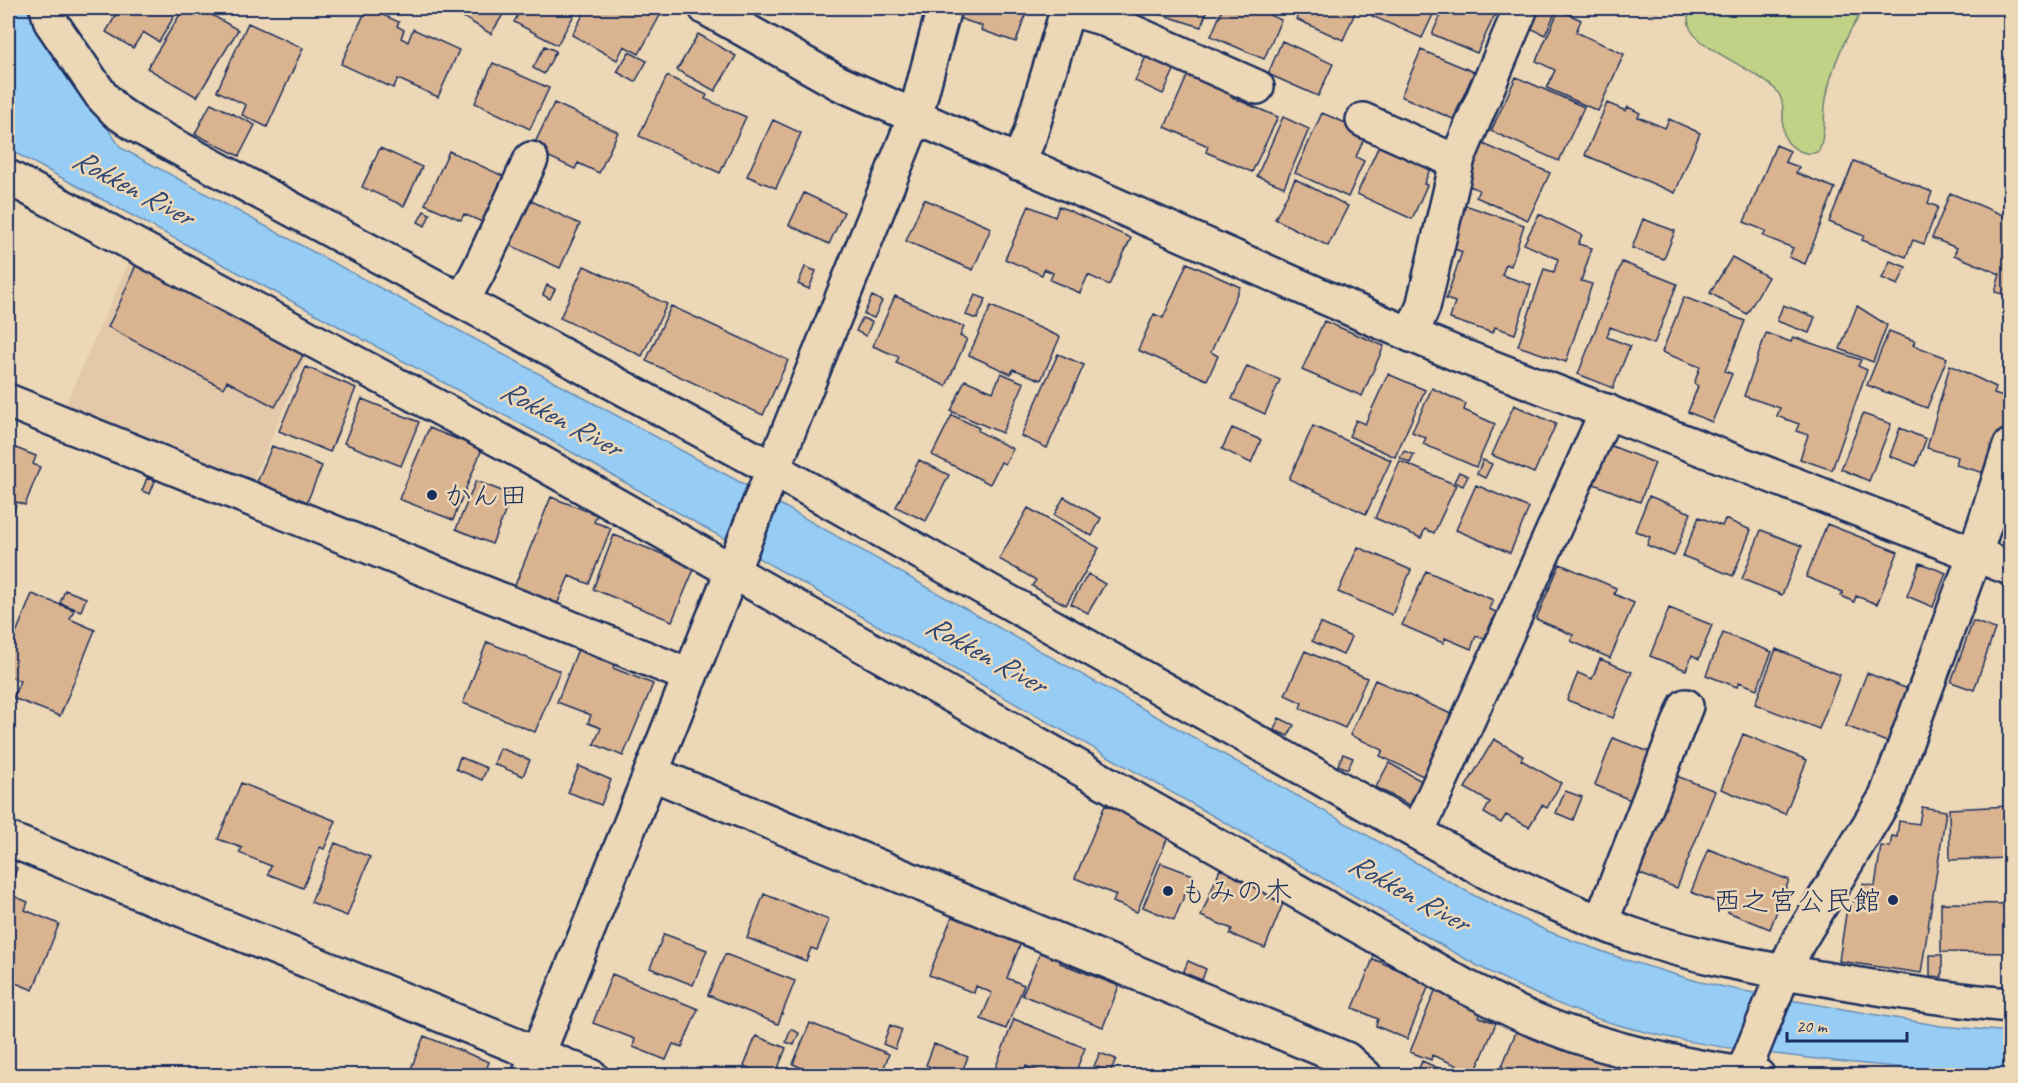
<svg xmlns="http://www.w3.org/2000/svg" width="2018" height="1083" viewBox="0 0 2018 1083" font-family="Caveat,'Klee One',sans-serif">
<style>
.built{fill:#e3c9a9}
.green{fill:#c1d287;stroke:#6e8072;stroke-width:1.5}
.water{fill:#97cdf5;stroke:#658eb9;stroke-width:1.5}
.building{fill:#dab390;stroke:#1b2f5e;stroke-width:1.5}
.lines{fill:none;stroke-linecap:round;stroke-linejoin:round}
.street-casing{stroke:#1b2f5e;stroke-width:38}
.secondary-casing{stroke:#1b2f5e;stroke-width:38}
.street{stroke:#ecd7b6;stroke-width:33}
.secondary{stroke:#ecd7b6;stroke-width:33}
.poi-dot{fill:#1b2f5e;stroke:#ecd7b6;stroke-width:2}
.labels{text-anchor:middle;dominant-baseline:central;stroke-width:5;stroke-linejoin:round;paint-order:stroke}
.poi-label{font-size:28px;fill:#1b2f5e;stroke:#ecd7b6;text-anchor:start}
.water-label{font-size:30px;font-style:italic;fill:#2e4775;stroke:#ecd7b6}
</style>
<rect width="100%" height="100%" fill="#ecd7b6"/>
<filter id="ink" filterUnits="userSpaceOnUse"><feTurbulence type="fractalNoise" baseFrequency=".0167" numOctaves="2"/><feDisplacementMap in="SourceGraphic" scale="12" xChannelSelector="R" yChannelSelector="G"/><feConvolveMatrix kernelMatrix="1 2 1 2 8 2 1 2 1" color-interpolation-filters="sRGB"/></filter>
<g filter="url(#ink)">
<path class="built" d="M1634 8H1663L1654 20Z
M130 259 307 354 252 483 64 408Z"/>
<path class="green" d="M1689 8H1865C1845 36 1832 64 1826 99 1823 116 1826 134 1819 151 1813 154 1809 154 1802 152 1767 138 1795 110 1775 89 1756 70 1702 50 1691 30 1688 24 1688 14 1689 8Z"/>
<path class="water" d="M10 8 26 9 121 148 760 493 1475 896 1547 931 1623 959 1700 982 1779 998 1941 1026 2010 1032V1075C1937 1071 1864 1065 1792 1056 1730 1049 1668 1040 1608 1022 1562 1008 1520 987 1478 966L543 436 8 149V12Z"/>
<path class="building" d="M103 8H116L113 13Z
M120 8H179L159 42 143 32 133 48 106 32Z
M184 8H200L238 30 197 97 147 68Z
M367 8 399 22 397 26 404 30 401 38 408 42 413 29 459 50 438 97 398 79 393 88 341 64Z
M458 8H507L491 34 455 12Z
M522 8H578L557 45 514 22Z
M587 8H664L639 54 624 46 617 60 572 35Z
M962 8H1028L1016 42 981 30 982 26 958 18Z
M1144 8H1208L1201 27 1144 9Z
M1223 8H1252L1281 20 1264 59 1211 36Z
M1301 8H1357L1343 40 1296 19Z
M1376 8H1436L1422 38 1372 16Z
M1444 8H1498L1477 53 1432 34Z
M1536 8 1557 9 1545 35 1528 27Z
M1559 10 1581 20 1576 32 1624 54 1598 111 1547 88 1555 70 1536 61Z
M248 23 303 48 267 127 242 115 246 105 217 91Z
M698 34 736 56 715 91 677 70Z
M1282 41 1333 64 1318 96 1268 74Z
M545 46 556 51 544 74 533 68Z
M1421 50 1474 72 1453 119 1401 96Z
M629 52 647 61 635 82 617 72Z
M1147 54 1176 66 1163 94 1135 81Z
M493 63 549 88 530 129 475 103Z
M1189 72 1234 91 1231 97 1278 117 1252 172 1206 152 1208 146 1165 127Z
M667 76 707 95 705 99 746 117 720 173 639 136Z
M1516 77 1584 107 1559 161 1491 131Z
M211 103 255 125 239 156 195 134Z
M554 103 618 132 599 173 578 163 575 169 532 149Z
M1607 103 1626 111 1628 107 1640 113 1638 117 1665 128 1669 119 1700 133 1675 193 1585 155Z
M1322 113 1367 132 1356 157 1364 161 1348 197 1295 173Z
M1283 117 1309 129 1284 187 1257 176Z
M773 120 801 133 776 188 747 176Z
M1382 139 1433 162 1424 184 1427 185 1412 219 1357 194Z
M1481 143 1550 173 1528 220 1476 197 1479 190 1463 183Z
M1776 145 1790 151 1785 162 1799 167 1796 173 1835 188 1805 264 1789 257 1793 248 1763 236 1766 231 1744 222Z
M380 148 422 167 404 206 362 187Z
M449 151 503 176 482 222 464 214 461 220 425 204Z
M1854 161 1932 192 1928 203 1938 207 1924 244 1913 240 1906 257 1862 240 1864 236 1829 222Z
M1295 179 1348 206 1328 246 1275 219Z
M804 193 844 212 829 244 789 225Z
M1950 193 2010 218V296L1995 292 2000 274 1954 255 1957 248 1932 238Z
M523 197 580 224 560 268 503 242Z
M924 199 991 228 973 270 906 241Z
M1462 204 1524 225 1511 266 1506 264 1502 275 1531 285 1515 334 1495 327 1493 333 1450 319 1455 302 1446 299 1462 252 1448 246Z
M1029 206 1055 217 1059 206 1131 238 1109 285 1088 275 1080 293 1050 280 1053 273 1044 269 1042 275 1005 259Z
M424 211 430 214 425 226 418 222Z
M1539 214 1582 235 1578 244 1592 248 1581 281 1592 284 1566 362 1518 346 1544 269 1554 272 1558 259 1524 244Z
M1643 219 1675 231 1664 259 1632 248Z
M1732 257 1768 277 1747 314 1710 293Z
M1890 261 1906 267 1898 285 1882 278Z
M1622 262 1677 284 1654 344 1610 327 1607 337 1630 346 1613 388 1578 374Z
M1187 263 1240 287 1211 352 1218 356 1207 380 1138 350 1154 314 1163 318Z
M136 265 303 355 275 407 227 381 223 388 108 327 121 300Z
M584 266 667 304 642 356 560 318Z
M805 267 816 271 809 289 798 284Z
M547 285 555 289 550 299 543 295Z
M975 295 986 299 977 319 966 315Z
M872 296 882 301 874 318 864 314Z
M895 296 964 327 960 336 967 339 946 386 896 363 899 357 873 346Z
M1684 297 1745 321 1725 371 1732 374 1712 422 1688 412 1698 386 1694 384 1700 367 1662 352Z
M1783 305 1815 317 1809 333 1777 321Z
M671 306 788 360 763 415 646 361Z
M991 306 1060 337 1041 380 1013 369 1011 374 969 355Z
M1857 306 1887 325 1873 362 1840 349Z
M862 318 872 322 866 336 856 331Z
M1324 321 1384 346 1362 396 1302 370Z
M1889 331 1915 341 1913 345 1947 358 1927 408 1867 385Z
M1766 333 1791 342 1793 337 1861 360 1858 366 1867 370 1832 470 1800 459 1808 435 1796 431 1799 424 1777 416 1780 408 1744 396Z
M1058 354 1084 365 1047 448 1021 436Z
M1950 365 1996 387 1994 394 2010 399V409L1992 475 1956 465 1958 457 1927 448Z
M1247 366 1280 380 1265 414 1232 399Z
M306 367 356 388 330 452 279 431Z
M1001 373 1024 383 1002 433 951 411 965 380 993 392Z
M1388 374 1425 390 1395 457 1349 436 1356 420 1365 424Z
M1432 388 1466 404 1464 410 1495 424 1476 467 1423 444 1426 438 1412 432Z
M362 399 419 422 401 466 344 443Z
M1514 405 1556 424 1534 473 1492 455Z
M1863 414 1891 424 1869 481 1841 469Z
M952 415 979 428 978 431 1013 449 1005 464 1001 462 990 484 932 455Z
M1313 426 1391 460 1366 514 1289 479Z
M429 428 482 449 453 520 399 499Z
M1232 428 1261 440 1251 463 1222 449Z
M1900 428 1926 439 1916 466 1890 456Z
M8 445 36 456 33 464 40 467 25 505 17 502 8 525Z
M1609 445 1655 463 1640 502 1594 484Z
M272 446 322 466 307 502 257 482Z
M1404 451 1414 455 1410 463 1400 458Z
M919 460 949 475 926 521 896 507Z
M1483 460 1492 464 1485 478 1477 474Z
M1400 461 1456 485 1434 533 1425 529 1421 538 1375 518Z
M1459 472 1468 476 1463 486 1454 482Z
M147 478 155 481 150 494 142 491Z
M476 481 512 495 492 544 456 529Z
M1476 485 1529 508 1510 553 1456 530Z
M1649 496 1691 513 1674 556 1647 545 1650 537 1635 531Z
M551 497 597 515 594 522 611 528 589 584 569 576 556 607 513 590Z
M1064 497 1101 518 1092 536 1054 515Z
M1028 508 1099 548 1066 605 1032 586 1036 580 999 559Z
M1699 517 1722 526 1725 519 1751 530 1733 576 1683 556Z
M1827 524 1898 552 1877 604 1856 596 1854 602 1841 596 1843 592 1806 577Z
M1761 530 1802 546 1782 595 1742 579Z
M614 535 695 567 672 621 593 589Z
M1358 547 1411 570 1392 615 1338 592Z
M1920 563 1946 573 1933 607 1907 596Z
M1560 564 1616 588 1614 594 1634 603 1610 658 1571 641 1573 635 1536 619Z
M1426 571 1493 600 1489 609 1496 612 1484 639 1476 636 1471 649 1445 638 1443 643 1402 625Z
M1088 574 1105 584 1088 613 1071 604Z
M65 590 86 598 81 611 60 603Z
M32 594 74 610 70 619 95 630 60 716 13 698 20 681 8 676V653Z
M1669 608 1712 625 1699 659 1692 655 1686 670 1650 656Z
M1973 621 1995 629 1974 690 1951 682Z
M1320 623 1351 637 1343 655 1312 641Z
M1723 633 1772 652 1757 689 1739 682 1737 687 1706 675Z
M487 642 560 671 535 732 463 703Z
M578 649 615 663 613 668 653 684 623 756 594 744 601 728 588 723 591 715 557 702Z
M1776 649 1840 675 1819 729 1755 704Z
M1305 651 1367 678 1345 728 1300 708 1302 703 1285 695Z
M1600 659 1632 672 1613 718 1567 700 1578 673 1592 679Z
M1867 673 1908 689 1887 742 1846 726Z
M1375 680 1451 714 1423 776 1380 756 1383 750 1350 735Z
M1279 718 1294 725 1288 736 1274 730Z
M1743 734 1807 760 1785 814 1721 789Z
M1613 738 1652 753 1633 801 1595 785Z
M1494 739 1523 756 1521 760 1561 783 1547 808 1542 805 1529 827 1506 815 1501 823 1484 813 1490 802 1465 788Z
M500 748 530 760 523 776 494 764Z
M1343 754 1353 758 1348 769 1338 765Z
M460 757 487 768 482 780 456 769Z
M1389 763 1427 784 1413 807 1376 787Z
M579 766 611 780 601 805 568 792Z
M1674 775 1715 791 1677 888 1635 872Z
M241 783 336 821 324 849 320 847 303 888 268 874 271 866 239 853 242 848 218 839Z
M1565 791 1582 797 1573 820 1556 813Z
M1105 805 1170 832 1137 912 1113 902 1116 895 1075 878Z
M2010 806 2009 858 1950 860 1949 809Z
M1922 807 1946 811 1921 973 1839 961 1846 914 1863 884 1875 886 1881 846 1890 847 1892 836 1897 837 1899 821 1919 824Z
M335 843 370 857 347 916 311 902Z
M1708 849 1789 880 1770 929 1728 912 1730 908 1691 892Z
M1161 863 1193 875 1174 920 1143 907Z
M8 865 17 868 8 892Z
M1220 869 1286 896 1265 948 1230 934 1232 929 1201 916Z
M8 894 28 902 25 910 59 924 33 990 8 980Z
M764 894 829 920 817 950 811 948 806 961 747 938Z
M1941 903 2010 904V953L1941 952Z
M953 914 1021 942 1007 978 1024 985 1006 1029 981 1019 992 993 976 986 974 993 929 975Z
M664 934 707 950 693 985 650 968Z
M1041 951 1061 959 1060 963 1119 986 1103 1027 1022 995Z
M725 954 795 981 778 1024 708 995Z
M1930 955H1942V977L1930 976Z
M1373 959 1430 983 1407 1039 1376 1026 1378 1019 1353 1008Z
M1188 961 1206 969 1202 980 1183 973Z
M612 974 698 1009 682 1047 673 1044 666 1060 633 1047 635 1039 593 1023Z
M1437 986 1462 996 1459 1002 1482 1011 1479 1017 1496 1023 1475 1073 1432 1055 1431 1060 1410 1052Z
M1014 1019 1085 1048 1074 1076H1050L1026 1066 1023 1076H1010L995 1069Z
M810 1023 889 1054 881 1076H821L793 1064Z
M890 1025 902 1030 895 1049 883 1044Z
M1518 1027 1620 1068 1617 1076H1498Z
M791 1029 799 1033 794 1045 786 1042Z
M424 1036 489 1062 484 1076H408Z
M756 1036 786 1048 775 1076H769L744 1066Z
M934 1044 968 1057 960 1076H952L926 1065Z
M1100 1053 1116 1059 1110 1072 1094 1066Z
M1422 1061 1456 1076H1416Z
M1625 1070 1639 1076H1622Z"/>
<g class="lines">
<g class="street-casing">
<path id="street" d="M47 8 51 22 101 95 117 112 136 125 773 469 1487 872C1534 894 1581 916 1630 934 1692 956 1760 968 1825 979 1887 990 1948 1000 2010 1005
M1067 8 1099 17 1257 87
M915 117 944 8
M1363 120 1457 162
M1018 163 1030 135 1068 8
M8 177 531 457 1466 987C1488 997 1510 1010 1532 1019 1604 1050 1680 1066 1758 1076
M462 301 478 272 531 159
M1411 335 1423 307 1458 158 1521 8
M8 401 690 676
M651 773 1346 1059 1365 1076
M1416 832 1427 811 1607 411
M8 839 591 1076
M1601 922 1686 706
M1742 1076 1784 972 1797 944 1886 797 1975 554 2010 446"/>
</g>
<g class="secondary-casing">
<path id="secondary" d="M706 8 839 83 1374 319 1457 354 2010 568
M529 1076 915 117"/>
</g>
<use href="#street" class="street"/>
<use href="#secondary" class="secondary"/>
</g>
</g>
<g class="poi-dot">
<circle cx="432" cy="495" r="6"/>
<circle cx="1168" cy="891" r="6"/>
<circle cx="1893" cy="900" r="6"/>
</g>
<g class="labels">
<g class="poi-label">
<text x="444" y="495">かん田</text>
<text x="1180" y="891">もみの木</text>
<text x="1881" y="900" text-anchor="end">西之宮公民館</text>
</g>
<g class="water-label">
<text transform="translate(133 187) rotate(28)">Rokken River</text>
<text transform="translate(561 418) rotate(28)">Rokken River</text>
<text transform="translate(986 654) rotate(29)">Rokken River</text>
<text transform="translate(1409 892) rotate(29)">Rokken River</text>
</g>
</g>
<rect width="2018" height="1083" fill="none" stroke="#ecd7b6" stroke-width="30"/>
<rect x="15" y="15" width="1988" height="1053" fill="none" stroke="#1b2f5e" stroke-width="2" filter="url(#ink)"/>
<path d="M1787 1032v9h120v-9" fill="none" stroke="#1b2f5e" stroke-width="3"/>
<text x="1796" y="1032" font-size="18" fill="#1b2f5e" stroke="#ecd7b6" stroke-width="4.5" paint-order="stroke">20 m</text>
</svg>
